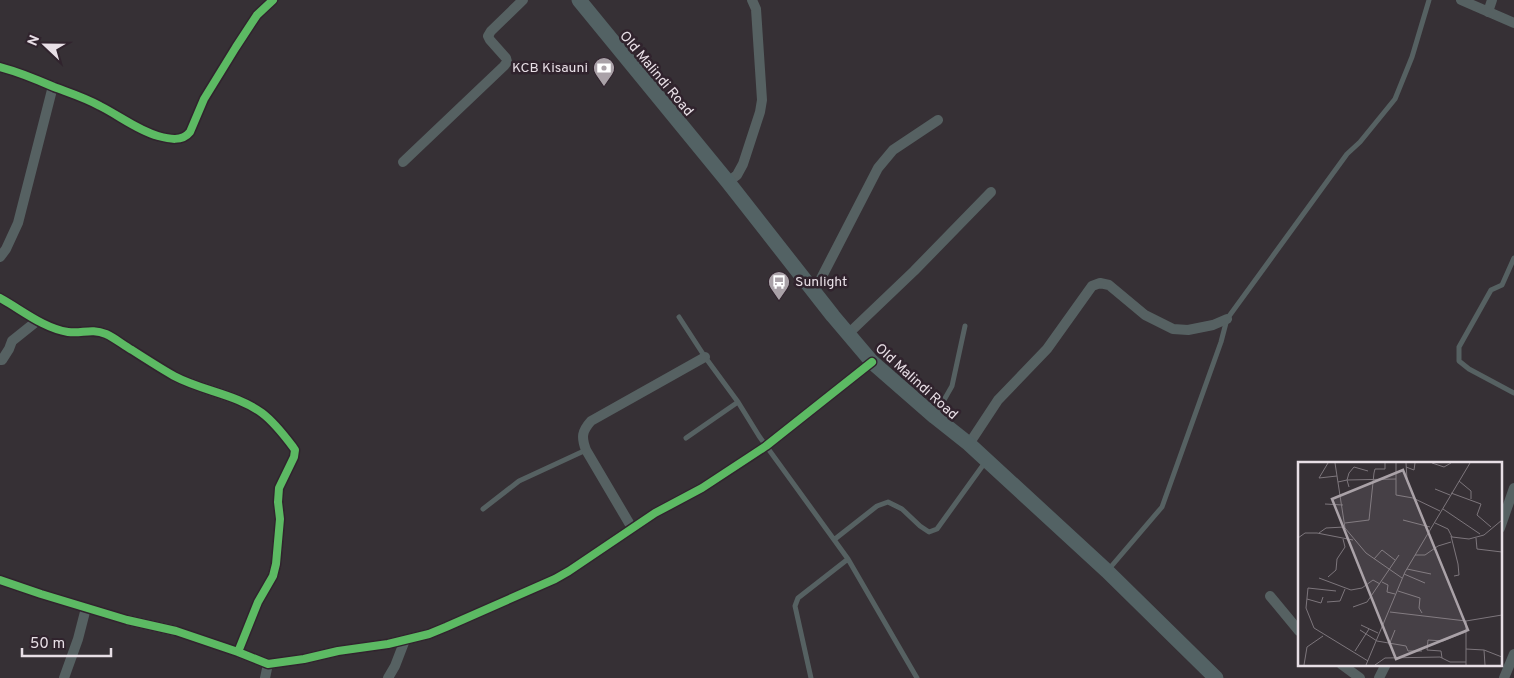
<svg xmlns="http://www.w3.org/2000/svg" width="1514" height="678" viewBox="0 0 1514 678" font-family="Overpass,sans-serif">
<style>
.lines{fill:none;stroke-linecap:round;stroke-linejoin:round}
.service{stroke:#566162;stroke-width:5}
.minor{stroke:#566162;stroke-width:10}
.secondary{stroke:#536264;stroke-width:15}
.cycleway-casing{stroke:#30232d;stroke-width:11}
.cycleway{stroke:#5cba63;stroke-width:8}
.labels{text-anchor:middle;dominant-baseline:central;stroke-width:5;stroke-linejoin:round;paint-order:stroke}
.poi-label{font-size:14px;fill:#e8dfe6;stroke:#30232d;text-anchor:end}
.street-label{font-size:14px;fill:#e8dfe6;stroke:#30232d}
.inset-road{fill:none;stroke:#7d767c;stroke-width:1}
.view{fill:#aaa2a8;fill-opacity:0.15;stroke:#aaa2a8;stroke-width:2.5}
.inset-edge{fill:none;stroke:#e8dfe6;stroke-width:2.5}
</style>
<rect width="100%" height="100%" fill="#363035"/>
<g class="lines">
<path class="service" d="M1514 258 1502 285 1491 290 1459 347V361L1469 369 1514 393
M679 317 705 357 738 402 759 436 848 559 917 678
M936 414 952 386 965 326
M686 438 738 402
M483 509 519 481 586 450
M835 539 877 506 888 502 902 509 920 526 929 532 937 529 986 461
M1109 569 1162 507 1221 342 1227 319 1347 154 1360 142 1395 99 1412 57 1429 0
M811 678 795 606 798 598 848 559"/>
<path class="minor" d="M1461 0 1514 23
M1488 12 1492 0
M0 67C19 72 36 79 54 87 70 93 86 98 100 106 120 116 137 130 158 136 169 139 182 142 190 132L204 99 236 47 257 15 273 0
M403 162 504 66 507 62 506 58 490 40 488 36 491 31 523 0
M728 182 737 175 743 164 760 112 762 100 756 9 752 0
M0 257 6 249 18 223 53 86
M814 292 878 168 893 150 938 120
M0 298C22 310 43 328 68 332 82 334 91 328 106 334 115 338 123 345 132 350 146 359 160 368 174 376 202 391 236 394 262 413 274 422 284 435 293 447L295 450 294 457 279 488 278 502 280 519 276 564 273 576 258 602 238 652
M848 334 914 271 991 192
M0 360H2L9 349 12 341 37 321
M969 444 998 400 1047 349 1092 286 1100 283 1109 285 1145 315 1173 329 1188 330 1213 325 1227 319
M632 528 586 450C581 437 582 431 591 421L705 357
M1500 528 1514 488
M0 580 41 594 127 620 176 631 238 652 268 664 304 659 338 651 388 644 429 634 446 627 555 579 569 571 655 513 702 488 766 446 872 362
M1270 596 1299 631
M1341 664 1360 678
M64 678 78 639 86 608
M265 678 268 664
M388 678 395 666 405 640
M1379 678 1386 664
M1504 678 1514 654"/>
<path class="secondary" d="M579 0 728 182 833 316 872 362 935 417 969 444 1107 571 1216 678"/>
<g class="cycleway-casing">
<path id="cycleway" d="M0 67C19 72 36 79 54 87 70 93 86 98 100 106 120 116 137 130 158 136 169 139 182 142 190 132L204 99 236 47 257 15 273 0
M0 298C22 310 43 328 68 332 82 334 91 328 106 334 115 338 123 345 132 350 146 359 160 368 174 376 202 391 236 394 262 413 274 422 284 435 293 447L295 450 294 457 279 488 278 502 280 519 276 564 273 576 258 602 238 652
M0 580 41 594 127 620 176 631 238 652 268 664 304 659 338 651 388 644 429 634 446 627 555 579 569 571 655 513 702 488 766 446 872 362"/>
</g>
<use href="#cycleway" class="cycleway"/>
</g>
<defs>
<g id="bank-pin" transform="scale(1.125)"><path d="M0 17L-7.5 6A9.5 9.5 0 1 1 7.5 6Z" fill="#aaa2a8" stroke="#30232d"/><path d="M-6-4H6V4H-6ZM0-2.3a2.3 2.3 0 1 0 0 4.6a2.3 2.3 0 1 0 0-4.6Z" fill="#fff"/></g>
<g id="bus-pin" transform="scale(1.125)"><path d="M0 17L-7.5 6A9.5 9.5 0 1 1 7.5 6Z" fill="#aaa2a8" stroke="#30232d"/><path d="M-5-6H5V4H4V6H2V4H-2V6H-4V4H-5ZM-3.5-4V0h7V-4ZM-3.5 1.2v1.5H-2V1.2ZM2 1.2v1.5H3.5V1.2Z" fill="#fff"/></g>
</defs>
<g fill-rule="evenodd">
<use href="#bank-pin" x="604" y="68"/>
<use href="#bus-pin" x="779" y="282"/>
</g>
<g class="labels">
<g class="poi-label">
<text x="588" y="68">KCB Kisauni</text>
<text x="795" y="282" text-anchor="start">Sunlight</text>
</g>
<g class="street-label">
<text transform="translate(656 74) rotate(50)">Old Malindi Road</text>
<text transform="translate(916 382) rotate(42)">Old Malindi Road</text>
</g>
</g>
<g transform="translate(1298 462)">
<rect width="204" height="204" fill="#363035"/>
<path class="inset-road" d="M30 1 21 16 39 14M37 1 47 66 68 91 104 116M98 1V33L115 36 142 49M108 1 109 17M134 1 146 5 153 1M108 5 116 8 117 1M161 19 173 29V37M40 20 49 18 51 11 56 5 70 9M51 25 49 18 98 17M137 27 152 33M153 31 183 42 179 53 193 65M27 42 45 43M145 47 182 72M105 58 132 65M47 61 71 58 76 11 77 7H87V1M137 61 150 67 154 75 171 77 186 73 204 58M21 71 28 66 46 65M153 74 160 102 161 113 156 114M0 76 7 71H19L55 78M178 76 179 87 204 90M117 93H127L140 84 153 80M76 97 84 88 97 98M109 107 133 112M106 112 127 121M30 115 38 108 39 97 47 85 45 77M21 116 53 128 64 126 75 118 82 122M84 120 90 123 89 130 97 132M38 129 10 126 8 146 16 166 70 199M100 129 122 136 121 146 124 151M9 137 23 141 25 135M29 140 42 139 47 127M55 145 69 140 101 93M92 150 168 159M63 163 80 171M62 168 79 179 108 184 110 189H124M91 183 97 168M168 187 186 188 204 195M186 188 187 203M57 189 71 167M144 196 143 189 129 188 130 178 145 179 168 170M6 203 9 185 25 174M68 203 107 110 172 1M77 203 87 196 142 195 152 200H168M168 203V159L204 153"/>
<path class="view" d="M105 8 170 168 98 197 34 37Z"/>
<rect width="204" height="204" class="inset-edge"/>
</g>
<g transform="translate(45 45) rotate(292)" stroke="#30232d" stroke-width="4" paint-order="stroke">
<path d="M0-4L9 19L0 12L-9 19Z" fill="#e8dfe6"/>
<text y="-8" font-size="14" font-weight="bold" text-anchor="middle" fill="#e8dfe6">N</text>
</g>
<path d="M22 648v8h89v-8" fill="none" stroke="#e8dfe6" stroke-width="2.5"/>
<text x="30" y="648" font-size="15" fill="#e8dfe6" stroke="#30232d" stroke-width="4" paint-order="stroke">50 m</text>
</svg>
